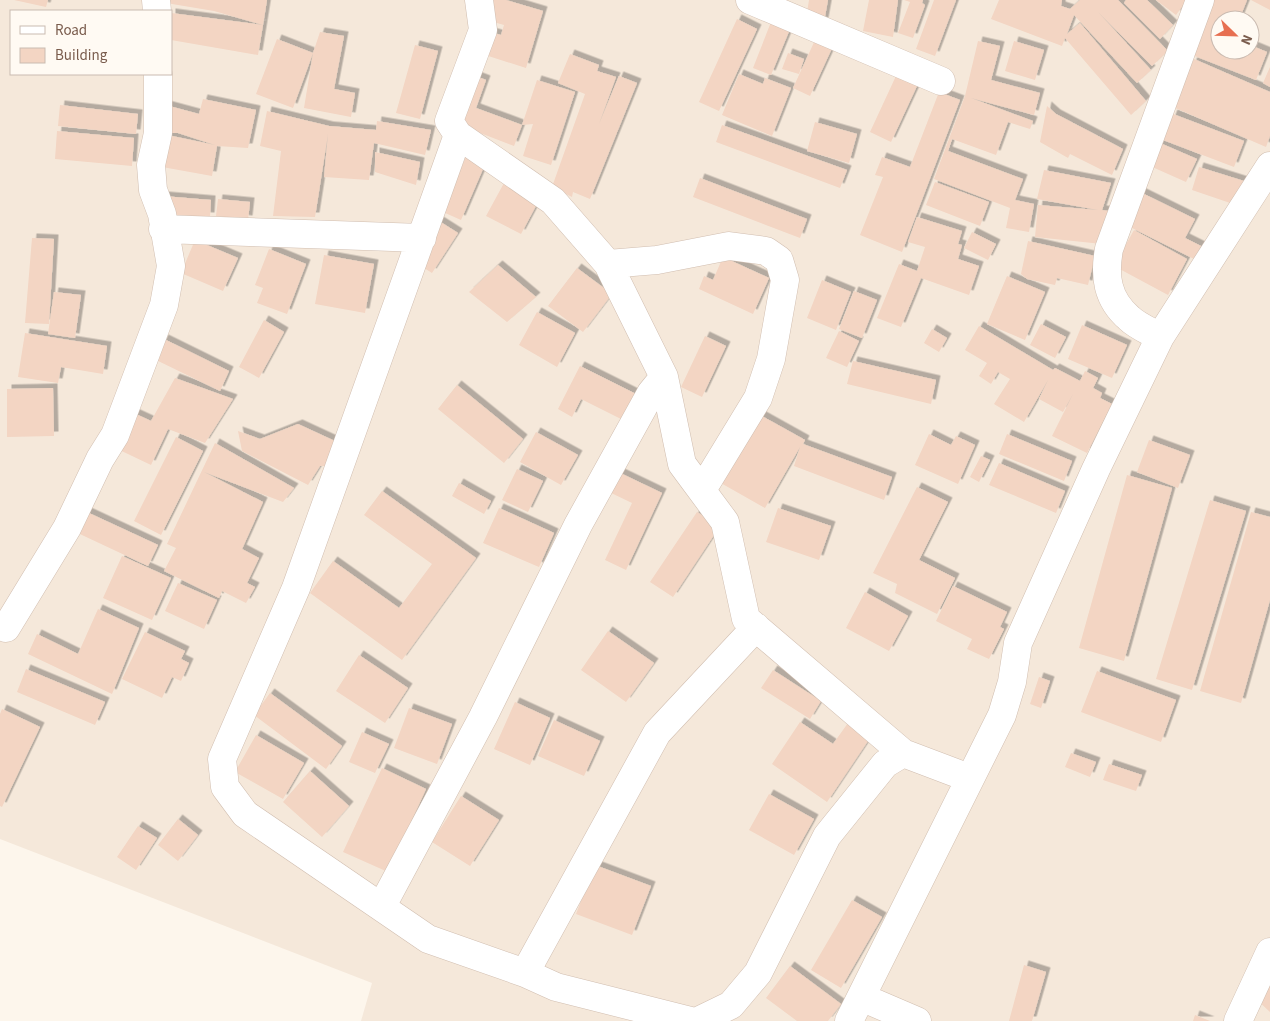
<svg xmlns="http://www.w3.org/2000/svg" width="1270" height="1021" viewBox="0 0 1270 1021" font-family="'Source Sans 3',sans-serif">
<style>
.residential{fill:#f5e8da;fill-rule:evenodd}
.building{fill:#f3d5c3;fill-rule:evenodd;filter:url(#shadow)}
.lines{fill:none;stroke-linecap:round;stroke-linejoin:round}
.minor-casing{stroke:#d1beb0;stroke-width:29}
.minor{stroke:#fff;stroke-width:28}
</style>
<defs>
<filter id="shadow"><feDropShadow dx="4.5" dy="-4.5" stdDeviation="0" flood-color="#0004"/></filter>
</defs>
<rect width="100%" height="100%" fill="#fdf6ec"/>
<path class="residential" d="M0 0H1270V1021H361L372 983 0 839ZM11 11H171V74H11ZM1220 20H1250V50H1220Z"/>
<path class="building" d="M14 0H48L46 7Z
M167 0H267L263 25 258 55 171 40V13L263 25 214 11 166 3Z
M488 0H506L543 11 526 68 476 52 483 30 501 35 504 25 483 19Z
M809 0H828L824 22 806 19Z
M869 0H898L893 37 863 31Z
M904 0H923L922 3 925 5 913 38 898 33 910 2Z
M934 0H956L935 56 916 49Z
M999 0H1062L1061 6 1070 9 1080 0H1118L1168 51 1152 66 1098 12 1151 70 1137 83 1074 15 1067 34 1080 23 1146 101 1131 115 1065 38 1062 46 991 19Z
M1126 0H1147L1173 25 1160 39 1124 3Z
M1156 0H1187L1176 15Z
M1213 0H1247L1239 20H1220V50H1250V45L1267 52 1256 80 1192 55Z
M1251 0H1270V10Z
M737 19 757 29 719 111 699 102Z
M771 22 790 29 771 75 753 68Z
M320 32 344 36 334 89 355 93 351 117 304 108 313 53 293 108 256 94 277 39 313 53Z
M816 38 833 46 810 96 793 88Z
M978 41 1000 46 991 80 1040 93 1034 115 971 98 1033 121 1030 129 1008 122 996 155 952 139 948 151 1023 179 1015 200 1034 204 1029 232 1006 228 1010 208 934 179 965 96Z
M1014 41 1044 50 1035 80 1005 71Z
M415 45 438 51 420 119 396 113Z
M788 53 804 59 799 74 782 69Z
M570 54 599 65 597 71 616 77 599 124 619 76 637 83 590 199 573 192 572 197 552 187 585 94 558 83Z
M1194 59 1270 92V136L1266 147 1173 107Z
M902 63 923 73 891 142 870 132Z
M1270 67V87L1263 83Z
M468 73 486 80 476 108 522 125 514 146 449 121Z
M739 74 763 84 765 78 791 88 772 136 722 115Z
M537 80 575 92 551 165 523 156 533 124 522 125Z
M939 92 960 100 902 252 860 235 883 177 875 175 882 157 910 167Z
M203 99 256 110 248 148 217 146 212 176 151 165 158 103 199 114ZM158 133H178L215 145Z
M60 105 138 114 136 134 58 126Z
M1047 106 1056 114 1123 149 1112 175 1070 154 1068 158 1040 142Z
M267 111 329 126 376 130 377 121 431 130 425 155 374 143 369 180 324 177 328 134 315 217 273 216 281 151 260 146Z
M1173 114 1244 141 1234 167 1163 140Z
M815 122 857 134 849 163 807 151Z
M722 125 847 170 840 188 716 142Z
M57 131 134 138 132 166 55 159Z
M1160 143 1197 159 1186 182 1150 166Z
M375 152 420 162 416 185 375 172Z
M467 154 486 162 461 220 443 212Z
M1199 167 1244 181 1236 205 1192 190Z
M1044 170 1111 183 1102 210 1109 211 1102 244 1035 237 1038 205 1098 210 1037 199Z
M700 178 807 219 800 238 693 197Z
M935 182 989 202 980 226 926 205Z
M504 183 538 202 521 234 486 216Z
M1140 192 1195 219 1185 238 1201 246 1194 259 1124 224Z
M163 196 211 200 210 217 162 214Z
M218 199 250 202 248 220 216 216Z
M917 217 962 231 958 244 962 245 958 259 979 266 969 295 921 278 901 327 877 318 899 264 917 271 925 247 908 242Z
M439 221 458 233 432 273 413 261Z
M1134 230 1187 259 1168 295 1114 266Z
M972 232 996 244 988 260 964 248Z
M32 238 54 239 49 324 25 323Z
M195 240 238 258 223 291 181 273Z
M1028 241 1095 256 1088 285 1057 278 1055 285 1027 279 1021 274Z
M269 249 306 264 287 314 257 303 263 288 255 285Z
M324 255 374 264 365 313 315 304Z
M723 257 769 278 753 314 699 289 704 276 713 280Z
M498 265 536 297 507 322 469 292Z
M577 268 612 294 583 332 548 306Z
M1007 276 1045 292 1025 340 987 324Z
M822 280 851 292 836 330 807 318Z
M854 291 877 300 862 338 839 329Z
M54 292 81 295 75 338 48 334Z
M537 312 575 333 557 367 519 345Z
M264 320 284 332 259 378 239 367Z
M1041 324 1066 337 1055 358 1030 345Z
M1082 325 1127 345 1112 378 1068 359Z
M979 326 1053 370 1055 368 1080 381 1085 371 1098 378 1093 388 1102 393 1100 398 1112 404 1087 453 1052 436 1073 394 1063 412 1039 399 1048 380 1024 422 994 404 1010 379 998 372 991 384 979 376 987 363 965 350Z
M932 329 947 338 939 352 924 343Z
M839 331 859 341 847 367 826 358Z
M25 333 107 346 103 374 61 367 58 383 18 377Z
M705 336 726 346 702 397 681 387Z
M164 339 229 371 220 391 154 359Z
M853 361 936 380 931 404 847 384Z
M580 366 636 394 623 420 581 399 572 417 558 409Z
M175 378 233 399 205 443 168 429 151 465 109 445 125 409 151 421Z
M457 385 523 439 504 463 438 409Z
M53 388 54 436 7 437V389Z
M751 410 805 440 803 444 892 477 884 500 794 466 800 447 765 508 712 478Z
M298 424 337 442 325 466H320L308 485 242 451 238 431 260 439Z
M536 432 578 455 561 485 520 462Z
M929 434 951 445 956 436 975 445 958 484 915 465Z
M1007 434 1072 461 1064 481 999 454Z
M176 437 203 451 161 535 134 521Z
M1149 440 1190 455 1178 488 1137 472Z
M215 443 294 488 283 502 204 472 263 502 242 549 259 558 247 583 255 587 246 603 222 591 219 598 164 571 176 548 167 544Z
M981 456 990 460 979 482 970 477Z
M999 463 1065 491 1056 513 989 485Z
M517 469 543 481 528 512 502 500Z
M616 471 662 493 626 570 605 560 632 503 607 491Z
M1127 475 1172 488 1124 661 1079 648Z
M459 483 491 501 484 514 452 496Z
M917 487 948 502 919 560 955 578 937 614 895 593 897 584 873 573Z
M382 491 476 558 402 660 310 593 333 561 399 608 432 564 364 515Z
M1210 500 1246 511 1192 690 1156 679Z
M76 507 158 545 148 566 67 528Z
M499 508 554 533 539 567 483 543Z
M778 508 831 526 819 560 766 542Z
M697 512 720 526 673 597 650 582Z
M1251 512 1270 517V600L1241 703 1200 691Z
M122 556 171 578 152 620 103 598Z
M178 583 217 600 204 629 165 611Z
M953 586 1007 612 1000 627 1004 629 989 659 967 649 972 639 936 621Z
M865 592 908 616 889 651 846 628Z
M98 609 139 628 112 694 28 654 37 634 78 654Z
M608 631 654 663 626 702 581 670Z
M145 632 185 651 181 659 189 663 181 681 172 677 162 698 122 679Z
M359 655 408 688 385 723 336 691Z
M26 669 105 702 95 725 17 692Z
M773 670 821 701 810 719 761 688Z
M1097 671 1176 700 1161 742 1081 712Z
M1039 677 1050 681 1041 708 1030 704Z
M270 693 342 746 326 769 254 715Z
M515 702 550 718 530 765 494 749Z
M409 708 452 724 437 764 394 748Z
M2 709 40 727 2 807 0 806V714Z
M554 720 600 741 584 776 538 756Z
M800 722 833 744 848 723 870 738 827 802 772 764Z
M362 732 389 744 375 773 349 762Z
M256 735 304 763 283 799 235 772Z
M1071 753 1096 762 1090 777 1065 767Z
M1109 764 1142 775 1136 791 1103 780Z
M382 768 426 789 388 872 343 852Z
M310 771 349 806 322 837 283 802Z
M769 794 814 819 794 855 749 830Z
M461 796 499 820 470 866 432 842Z
M178 819 198 835 178 861 158 845Z
M138 826 157 838 136 870 117 857Z
M595 865 651 886 632 935 576 914Z
M852 900 882 917 841 988 811 970Z
M1024 965 1046 972 1032 1021H1009Z
M790 966 841 1004 828 1021H797L766 998Z
M1270 984V1012L1256 999Z
M1195 1015 1210 1021H1193Z"/>
<g class="lines">
<g class="minor-casing">
<path id="minor" d="M156 0 157 11
M479 0 483 30 449 121 458 135 553 201 608 264 664 377 682 464 725 522 746 619 903 753
M750 0 941 81
M458 135 296 588 222 759 225 787 245 814 428 939 525 973 556 987 691 1021
M163 229 422 238
M608 264 657 260 729 246 766 251 779 260 785 280 771 359 758 398 702 490
M1160 337C1150 331 1137 326 1129 318 1107 299 1104 276 1109 249L1200 0
M6 628 67 528 100 459 115 435 164 305 171 266 162 214 153 190 151 165 158 133V74
M382 906 483 717 578 525 651 393 664 377
M525 973 657 733 756 627
M861 997 917 1021
M698 1021 731 1005 758 973 827 836 885 764 903 753 969 778
M849 1021 1002 715 1012 682 1018 643 1096 469 1160 337 1270 166
M1238 1021 1270 952"/>
</g>
<use href="#minor" class="minor"/>
</g>
<rect x="10" y="10" width="162" height="65" fill="#fffaf3" stroke="#cabbb1"/>
<rect x="20" y="26" width="25" height="8" fill="#ffffff" stroke="#cabbb1"/>
<text x="55" y="35" font-size="15" fill="#7a5c4d">Road</text>
<rect x="20" y="48" width="25" height="15" fill="#f3d5c3" stroke="#cabbb1"/>
<text x="55" y="60" font-size="15" fill="#7a5c4d">Building</text>
<g transform="translate(1235 35) rotate(113)"><circle r="24" fill="#fffaf3" stroke="#cabbb1"/>
<path d="M0-4L9 19L0 12L-9 19Z" fill="#e76f51"/>
<text y="-8" font-size="14" font-weight="bold" text-anchor="middle" fill="#7a5c4d">N</text>
</g>
</svg>
